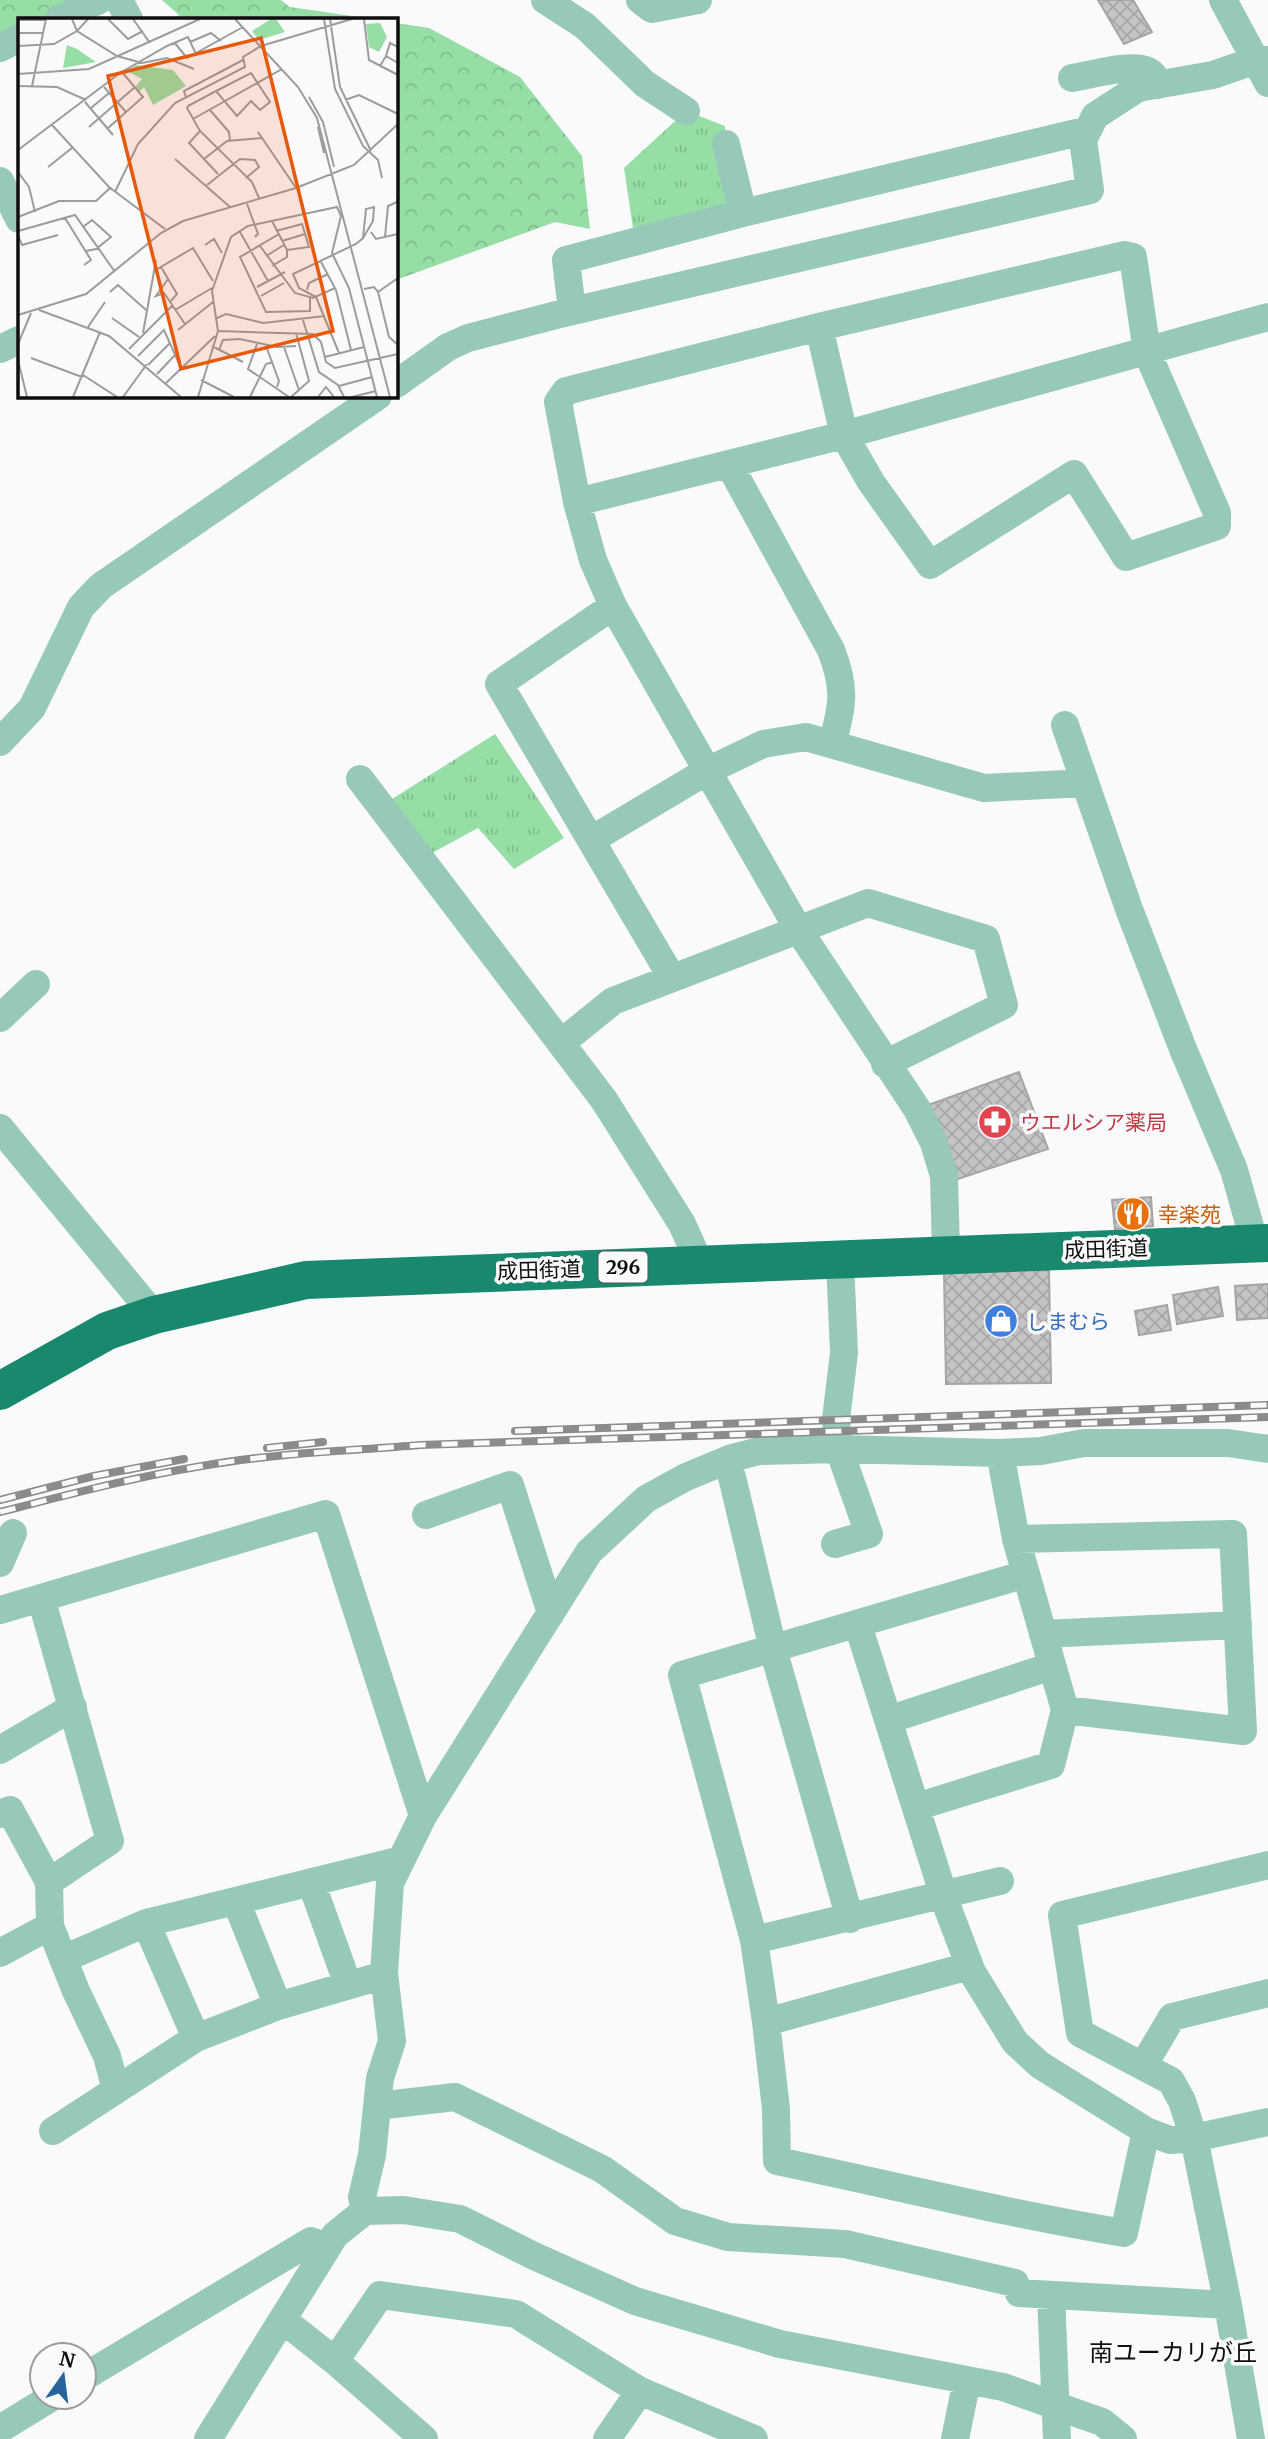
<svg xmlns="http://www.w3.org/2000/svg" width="1268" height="2439" viewBox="0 0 1268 2439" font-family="Merriweather,'Noto Sans JP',serif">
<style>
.grass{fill:url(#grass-tufts)}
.forest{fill:url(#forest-crowns)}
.building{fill:url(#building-cross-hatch);stroke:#a5a5a8;stroke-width:2}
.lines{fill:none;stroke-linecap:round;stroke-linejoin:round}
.minor{stroke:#97c9b8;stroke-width:28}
.highway{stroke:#18896e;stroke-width:38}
.rail-casing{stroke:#8b8b8c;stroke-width:8}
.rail{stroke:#fafafd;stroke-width:5;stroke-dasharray:16;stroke-linecap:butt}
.labels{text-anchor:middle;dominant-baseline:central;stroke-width:7;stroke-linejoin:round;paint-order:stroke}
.shield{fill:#fafafd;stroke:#555556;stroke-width:2}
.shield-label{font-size:19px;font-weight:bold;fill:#0e0e0e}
.health-label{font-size:21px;fill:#be3a42;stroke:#fafafd;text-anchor:start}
.food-label{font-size:21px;fill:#c56008;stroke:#fafafd;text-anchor:start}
.street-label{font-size:21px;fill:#0e0e0e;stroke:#fafafd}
.shop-label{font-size:21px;fill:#366cbe;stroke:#fafafd;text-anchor:start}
.quarter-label{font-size:24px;fill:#0e0e0e;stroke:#fafafd}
.inset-road{fill:none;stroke:#9c9c9d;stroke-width:2}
.view{fill:#e8590c;fill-opacity:0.15;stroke:#e8590c;stroke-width:3.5}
.inset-edge{fill:none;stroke:#0e0e0e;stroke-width:3.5}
</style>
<defs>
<pattern id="grass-tufts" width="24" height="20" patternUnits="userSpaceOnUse" patternTransform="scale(1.75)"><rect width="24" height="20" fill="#96dea6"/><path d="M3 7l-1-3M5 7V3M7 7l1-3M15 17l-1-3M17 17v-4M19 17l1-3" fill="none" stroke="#80bd8e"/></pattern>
<pattern id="forest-crowns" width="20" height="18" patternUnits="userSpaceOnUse" patternTransform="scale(1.75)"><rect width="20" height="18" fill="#96dea6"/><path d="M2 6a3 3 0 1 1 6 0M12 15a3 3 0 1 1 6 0" fill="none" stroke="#80bd8e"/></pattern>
<pattern id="building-cross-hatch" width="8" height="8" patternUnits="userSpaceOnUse" patternTransform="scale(1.75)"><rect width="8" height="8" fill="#c4c4c7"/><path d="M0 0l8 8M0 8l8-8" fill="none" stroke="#a7a7aa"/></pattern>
</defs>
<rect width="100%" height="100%" fill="#fafafd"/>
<path class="grass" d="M686 111 725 126 726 144 743 213 635 242 624 168Z
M495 734 564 838 514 869 478 828 421 859 381 806Z"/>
<path class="forest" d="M0 0H84L45 19H19V32L0 41Z
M162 0H281L290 7 373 19H177L179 15Z
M396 23 429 28 520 77 582 156 590 229 555 222 396 280Z"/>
<path class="building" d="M1098 0H1133L1152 32 1124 44Z
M1019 1072 1048 1149 955 1180 928 1105Z
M1151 1197 1153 1226 1115 1229 1112 1200Z
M1049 1270 1051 1383 946 1384 944 1271Z
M1268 1284V1318L1237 1320 1235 1286Z
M1218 1287 1223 1316 1177 1324 1173 1295Z
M1167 1305 1171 1330 1139 1335 1135 1311Z"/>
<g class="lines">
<path class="minor" d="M119 0 129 19
M545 0 585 26 645 84 686 111
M640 0 652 9 698 0
M1223 0 1268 83
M59 19 99 0
M0 48 19 38
M1072 78C1091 75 1131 63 1148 71 1154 74 1156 79 1158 85
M726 144 743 213
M0 181 19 219
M572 311 566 260 743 213 1088 130
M819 327 844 435 871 482 930 565 1074 474 1126 557 1217 526V513L1147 352 1133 257 1125 255 819 327 566 391 558 402 577 502 593 560 613 606 798 929 917 1109 934 1143 944 1176 946 1254
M0 349 19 340
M396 384 448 347 468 338 564 313 1090 190 1083 140 1095 116 1138 88 1213 75 1256 60H1268
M729 464 831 650C846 688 843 706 832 744
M577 502 844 435 1268 317
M613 606 499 684 672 978
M1065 725 1129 909 1183 1049 1234 1170 1255 1244
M0 742 32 708 81 607 101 586 378 396
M360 779 604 1100 682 1224 700 1264
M591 840 707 771 763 744 806 737 984 788 1085 783
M0 1018 36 984
M561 1043 613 1001 868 903 986 939 1004 1005 885 1064
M0 1128 154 1315
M732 1477 773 1649 850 1919
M426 1515 510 1485 551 1613
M1016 1539 1233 1534 1243 1731 1065 1710
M835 1544 869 1534 839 1449 837 1431 836 1419 844 1353 840 1260
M0 1563 13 1533
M1026 1574 682 1675 754 1940 766 2022 776 2109 777 2161C893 2185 1008 2214 1124 2233L1146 2131
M41 1598 110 1841 49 1882
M0 1610 326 1514 423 1816
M858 1625 948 1909 972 1972 1015 2042 1040 2065 1146 2131 1170 2140 1194 2138 1268 2122
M1043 1634 1238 1625
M888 1720 1052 1666
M0 1750 73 1707
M916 1807 1051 1765 1065 1710 1016 1539 1000 1453
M0 1814 10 1810 49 1882 50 1926 76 1991 107 2056 116 2090
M311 1882 348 1985
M236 1901 278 2006
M146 1923 196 2038
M754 1940 1000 1881
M0 1953 50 1926
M63 1959 146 1923 401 1860
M766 2022 969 1966
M1143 2066 1172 2017 1268 1993
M377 2106 455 2097 602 2169 675 2221 728 2237 845 2244 1015 2283 1019 2293 1228 2305
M53 2131 196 2038 278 2006 384 1975
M365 2211 362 2197 372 2155 380 2078 392 2041 384 1973 390 1883 423 1816 589 1552 646 1499 686 1477 732 1458 759 1451 839 1449 1000 1453 1041 1451 1084 1443H1228L1268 1449
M1051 2295 1057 2439
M283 2320 335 2361 424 2439
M335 2361 380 2295 516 2314 640 2391 754 2439
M84 2377 311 2241 327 2247
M0 2429 52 2397
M208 2439 335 2235 365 2211 404 2210 460 2219 534 2256 635 2301 780 2344 1003 2387 1102 2422 1123 2439
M607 2439 640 2391
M955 2439 967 2380
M1251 2439 1228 2305 1194 2138 1182 2101 1171 2081 1080 2033 1062 1915 1268 1865"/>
<path class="highway" d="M0 1391 107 1331 154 1315 306 1280 1268 1243"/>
<g class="rail-casing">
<path id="rail" d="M515 1431 1268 1405
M267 1448 323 1442
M0 1500 94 1476 184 1459
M0 1512C67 1495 134 1477 202 1466 274 1453 348 1451 420 1445L1268 1417"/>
</g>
<use href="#rail" class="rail"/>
</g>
<defs>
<g id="pharmacy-disc" transform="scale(1.75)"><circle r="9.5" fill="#e0444e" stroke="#fafafd"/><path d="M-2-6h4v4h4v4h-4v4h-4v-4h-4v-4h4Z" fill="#fff"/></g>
<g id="restaurant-disc" transform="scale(1.75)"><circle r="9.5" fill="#e8710a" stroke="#fafafd"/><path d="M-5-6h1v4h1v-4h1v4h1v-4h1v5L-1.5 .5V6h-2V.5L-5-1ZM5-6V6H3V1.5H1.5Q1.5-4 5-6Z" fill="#fff"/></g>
<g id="shop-disc" transform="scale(1.75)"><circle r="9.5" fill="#3f7fe0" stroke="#fafafd"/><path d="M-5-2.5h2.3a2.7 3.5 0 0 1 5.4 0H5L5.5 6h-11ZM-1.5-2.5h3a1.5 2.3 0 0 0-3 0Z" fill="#fff"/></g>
</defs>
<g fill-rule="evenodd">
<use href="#pharmacy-disc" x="995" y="1122"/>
<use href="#restaurant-disc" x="1133" y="1214"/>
<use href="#shop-disc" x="1001" y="1321"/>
</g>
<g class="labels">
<rect class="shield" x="598.5" y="1251.5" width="49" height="31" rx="5"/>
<g class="shield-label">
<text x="623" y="1267">296</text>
</g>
<g class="health-label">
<text x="1020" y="1122">ウエルシア薬局</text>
</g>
<g class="food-label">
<text x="1158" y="1214">幸楽苑</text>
</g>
<g class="street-label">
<text transform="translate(1106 1249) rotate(-2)">成田街道</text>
<text transform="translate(539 1270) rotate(-2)">成田街道</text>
</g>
<g class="shop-label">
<text x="1026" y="1321">しまむら</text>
</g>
<g class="quarter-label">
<text x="1173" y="2352">南ユーカリが丘</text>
</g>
</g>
<g transform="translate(18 18)">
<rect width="380" height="380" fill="#fafafd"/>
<path d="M253 1H258L267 14 241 22 234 13ZM362 5 369 19 361 34 351 29 348 6Z" fill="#96dea6"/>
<path d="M49 27 59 31 78 44 45 50ZM118 47 155 52 168 68 135 87 126 69 121 74 117 69 124 61 109 53Z" fill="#96dea6"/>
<path class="inset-road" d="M54 1 59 13 99 38 124 45 149 40 176 51M90 1 110 21 125 13M115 1 132 25M217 1 280 69 299 100 372 379M306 1 317 71 345 128 360 142 364 160M312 1 322 69 353 133M346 1 351 42 380 57M1 2H28M0 15H26M156 24 169 40 225 9M172 24 193 15 203 23M0 28 36 26 59 13 70 1M368 38 372 25 380 29M362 48 368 38 380 45M0 56 71 51 182 1M0 68 39 69 68 82M14 68 28 1M86 69 108 94M198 73 219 98 233 83 242 92 252 84 233 55 198 73 170 88 169 90 182 113 234 164 241 180M168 79 166 73 225 42M291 79 305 104 316 149M327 82 341 77 380 96M67 84 95 117M73 90 91 75M192 92 211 114 212 123M175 101 264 51M34 107 91 169 147 211M71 109 117 69M300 109 306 135M90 110 125 79 104 54M182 113 171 125 200 156M240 114 278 170M0 132 102 55 149 28 170 19 178 36M157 141 212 189M186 141 209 123 244 120M30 149 54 130M0 154 11 169 17 194M189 167 222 141 237 142 241 149 228 160M97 174 120 126 157 85 227 49 225 39 243 28 334 1M229 186 240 216 237 219M0 199 41 183H78L92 170M47 200 73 242 66 247M254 203 269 232V239L254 248M65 209 74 202 93 219 78 231 68 233M0 213 57 197 97 254M258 213 284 206 291 229 269 232M222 214 250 263M353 214 358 221 380 216M261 216 222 239 248 294 292 293V280M0 217 4 227 40 217M367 219 370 188 379 184 380 175M264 223 287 216M187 227 196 221 204 235M242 228 277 275 295 280 317 270M248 238 266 227M302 242 318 272 333 332M143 249 159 276 153 283M136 253 175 230 195 263M150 261 138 278 146 275 167 306M239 269 267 254M346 271 356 269 360 274 371 319 380 327M289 272 291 265 310 256M92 274 100 267 128 292M360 274 380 260M243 278 266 265M21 292 91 318 163 379M157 292 194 270M0 297 68 276 143 215 165 203 278 170 336 147 380 106M94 300 121 319M199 300 208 296 245 305 307 298M285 302 301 354 320 367 326 379M70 309 87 284M160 312 195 284M200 313 295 316 303 324 308 344 317 350 380 336M125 315 138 242M0 326 13 295M239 326 230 351 271 379M194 328 225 344M248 328 261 363 259 369M266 329 281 372M111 331 154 288M201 332 205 322 222 321 259 329 278 328M321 335 298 279 281 270 275 256 338 226 345 220 355 203 356 189 348 191 345 220M120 338 146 312 163 350M307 339 346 329M13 340 64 359M0 342 9 379M130 347 152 325M139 356 157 337M65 357 99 379M183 362 216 379M147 366 197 318M321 368 354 359M55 379 82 314M105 379 129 346M180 379 200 313 194 273 213 219 230 208 319 189 323 198 314 235 331 270 359 379M232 379 248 346 255 344M273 379 291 363 278 315M300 379 308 369 316 379M334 379 358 373"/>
<path class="view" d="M243 20 315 313 163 351 90 58Z"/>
<rect width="380" height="380" class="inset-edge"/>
</g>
<g transform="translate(63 2376) rotate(14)"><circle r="33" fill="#fafafd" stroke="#9c9c9d" stroke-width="2"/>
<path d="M0-5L12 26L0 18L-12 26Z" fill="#28639b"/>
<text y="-10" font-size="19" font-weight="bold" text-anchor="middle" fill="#0e0e0e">N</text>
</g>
</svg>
